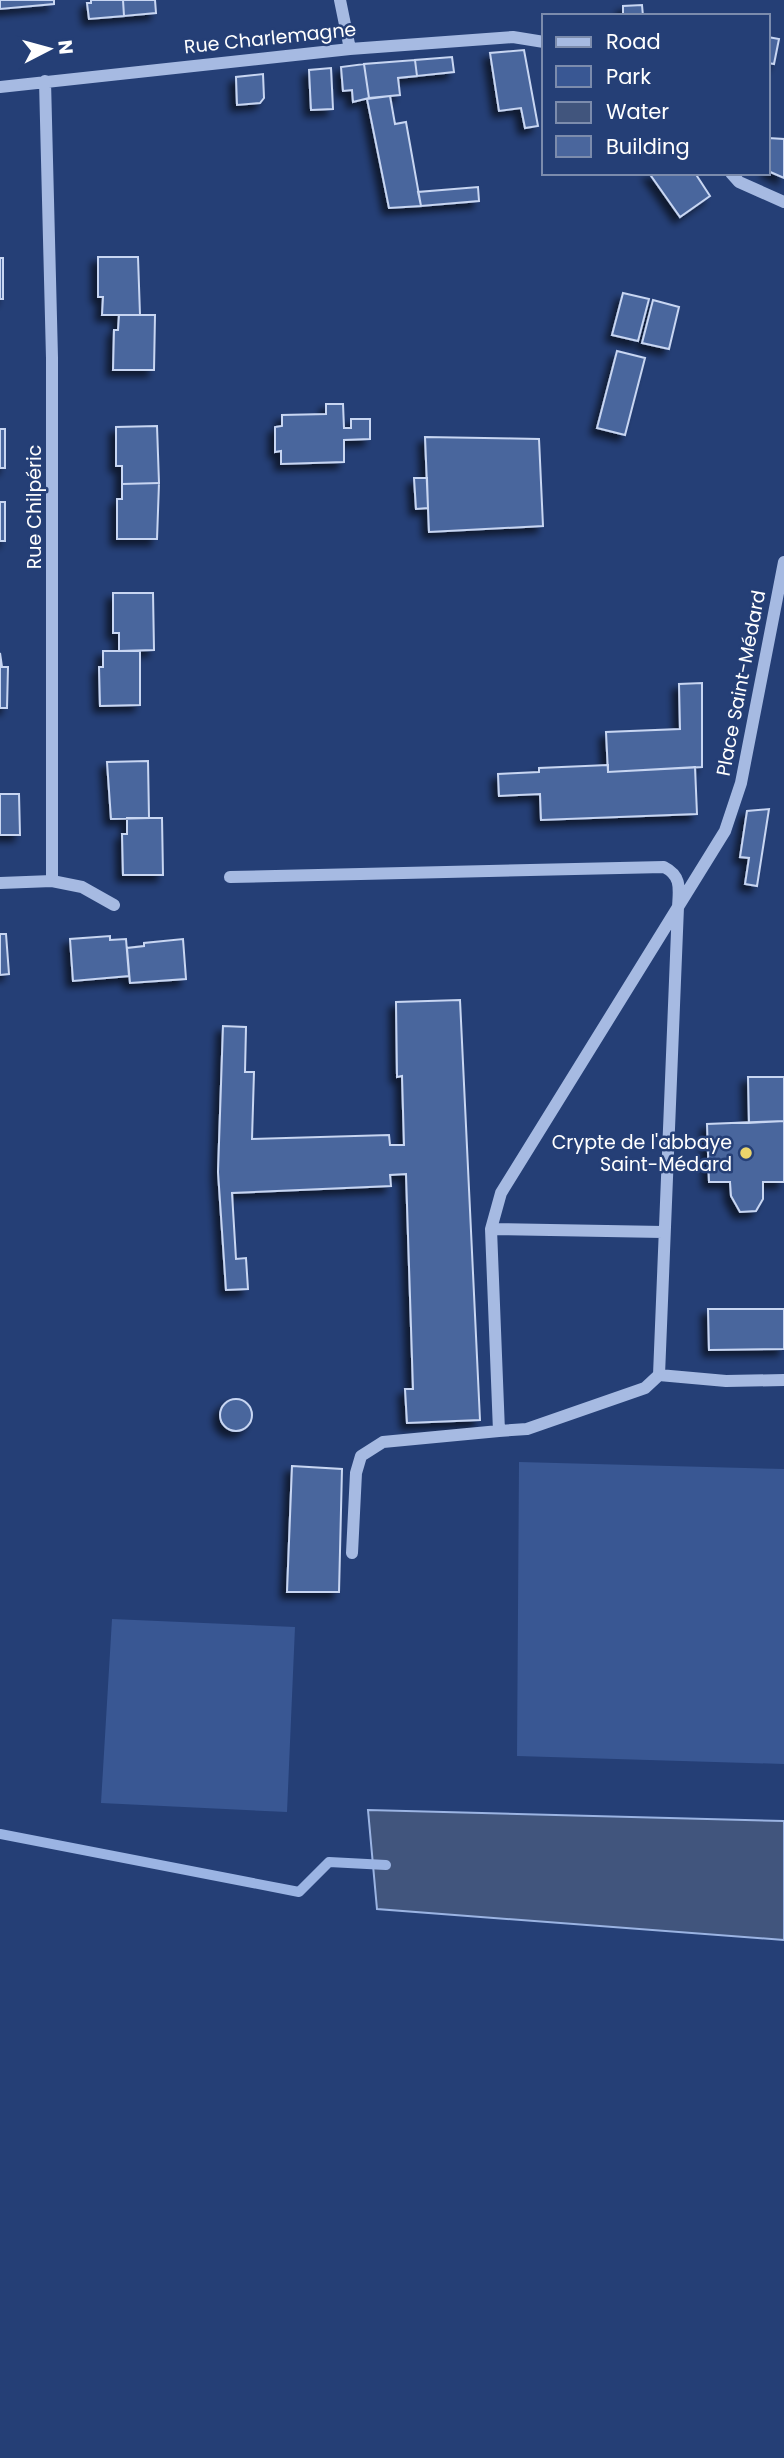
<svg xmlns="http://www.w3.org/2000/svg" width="784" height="2458" viewBox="0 0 784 2458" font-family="Poppins,sans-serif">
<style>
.green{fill:#395793}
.water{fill:#41557d;stroke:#9bb4e3;stroke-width:2}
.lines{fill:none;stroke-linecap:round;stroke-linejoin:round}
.stream{stroke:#9bb4e3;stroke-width:10}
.building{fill:#4a669d;stroke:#c8d6f2;stroke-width:2;filter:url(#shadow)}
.minor{stroke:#a6bae2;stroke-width:12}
.poi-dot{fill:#ebd46b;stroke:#253f76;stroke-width:2.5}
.labels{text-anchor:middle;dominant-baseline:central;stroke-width:5;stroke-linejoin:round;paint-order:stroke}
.street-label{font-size:19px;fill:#fff;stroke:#253f76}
.poi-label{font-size:19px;fill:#fff;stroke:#253f76;text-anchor:end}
</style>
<defs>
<filter id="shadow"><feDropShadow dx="-6" dy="6" stdDeviation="3.5" flood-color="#0009"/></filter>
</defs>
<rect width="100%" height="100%" fill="#253f76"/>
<path class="green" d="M519 1462 784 1469V1764L517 1756Z
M112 1619 295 1627 287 1812 101 1803Z"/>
<path class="water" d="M368 1810 784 1821V1940L377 1909Z"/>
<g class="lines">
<path class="stream" d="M0 1834 299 1892 329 1862 386 1865"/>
</g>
<path class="building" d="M0 0H54V4L0 9Z
M91 0H123L124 16 89 19 87 3H91Z
M123 0H155L156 13 124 16Z
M642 5 643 16H623V6Z
M768 37 779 39 774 64 768 63Z
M524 50 538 126 525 128 521 108 499 111 490 53Z
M452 57 454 72 417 76 415 60Z
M415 60 417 76 398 78 400 95 369 98 364 64Z
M364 64 369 98 353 102 352 90 343 91 341 67Z
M331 68 333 109 311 110 309 70Z
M263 74 264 98 260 103 237 105 236 77Z
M390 96 395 124 406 122 421 206 389 208 367 99Z
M768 138 784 139V178L768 171Z
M649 173H695L710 196 680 217Z
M478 187 479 201 421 206 418 192Z
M98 257H138L140 315H102L103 297H98Z
M0 258H3V299H0Z
M623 293 649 299 638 341 612 335Z
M653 300 679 307 669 349 642 343Z
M119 315H155L154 370H113L114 330H118Z
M617 351 645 358 625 435 597 428Z
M326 404H343L344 428H351V419H370V439L344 440V462L281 464V451L275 452V427L282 426V415L326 414Z
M157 426 159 483 122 484V466H116V427Z
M0 429H5V468H0Z
M425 437 539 439 543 526 429 532Z
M414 478H427L428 508 416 509Z
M159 483 157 539H117V499H122V484Z
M0 502H5V541H0Z
M113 593H153L154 650 119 651V633H113Z
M103 651H140V705L100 706 99 667H103Z
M0 653 2 667H8L7 708H0Z
M702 683V767L608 772 606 732 680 729 679 684Z
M148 761 149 818 111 819 107 762Z
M608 765V772L695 767 697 814 541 820 540 794 499 796 498 774 539 772V768Z
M0 794H19L20 835H0Z
M769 809 757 886 745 884 749 858 740 857 747 811Z
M127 818H162L163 875H123L122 834H127Z
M0 934H6L9 974 0 975Z
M110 936V940L126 939 129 976 73 981 70 939Z
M183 939 186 979 130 983 127 948 144 946V943Z
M460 1000 480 1420 407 1423 405 1389H413L406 1174 390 1175 391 1186 232 1193 236 1259 246 1258 248 1289 226 1290 218 1172 223 1026 246 1027 245 1072H254L252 1139 389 1135 390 1145H404L402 1076 397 1077 396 1002Z
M748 1077H784V1121L749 1123Z
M784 1121V1182H763V1199L756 1211 740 1212 731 1196 730 1182H709L707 1124Z
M708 1309H784V1349L709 1350Z
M220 1415a16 16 0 1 1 32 0a16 16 0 1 1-32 0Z
M292 1466 342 1469 339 1592H287Z"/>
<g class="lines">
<path class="minor" d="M340 0 350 49
M0 87 350 49 513 37 544 42
M731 173 739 182 784 202
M230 877 664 867C682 876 679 889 678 907L659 1375 645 1388 527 1429 499 1431 491 1229 501 1193 725 831 741 783 784 562
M52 881 82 887 114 905
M0 883 52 881V358L45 81
M491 1229 663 1232
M659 1375 726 1381 784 1380
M352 1553 356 1473 361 1456 383 1442 499 1431"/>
</g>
<circle class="poi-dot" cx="746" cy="1153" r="7"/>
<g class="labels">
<g class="street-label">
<text transform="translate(270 38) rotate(-6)">Rue Charlemagne</text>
<text transform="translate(34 507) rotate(-90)">Rue Chilpéric</text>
<text transform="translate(741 683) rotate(-79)">Place Saint-Médard</text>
</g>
<g class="poi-label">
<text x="732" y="1142">Crypte de l'abbaye<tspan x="732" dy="22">Saint-Médard</tspan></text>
</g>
</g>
<rect x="542" y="14" width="228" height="161" fill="#253f76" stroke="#7c8cad" stroke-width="2"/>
<rect x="556" y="37" width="35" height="10" fill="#a6bae2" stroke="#7c8cad" stroke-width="2"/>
<text x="606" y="49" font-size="21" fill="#ffffff">Road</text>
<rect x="556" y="66" width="35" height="21" fill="#395793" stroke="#7c8cad" stroke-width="2"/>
<text x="606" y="84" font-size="21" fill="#ffffff">Park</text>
<rect x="556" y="102" width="35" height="21" fill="#41557d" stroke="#7c8cad" stroke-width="2"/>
<text x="606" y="119" font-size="21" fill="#ffffff">Water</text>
<rect x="556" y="136" width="35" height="21" fill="#4a669d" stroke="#7c8cad" stroke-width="2"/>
<text x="606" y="154" font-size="21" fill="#ffffff">Building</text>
<g transform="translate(49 49) rotate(84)" stroke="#253f76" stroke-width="5" paint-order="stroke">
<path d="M0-5L12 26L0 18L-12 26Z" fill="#ffffff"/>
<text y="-10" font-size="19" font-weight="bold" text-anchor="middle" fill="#ffffff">N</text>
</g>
</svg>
